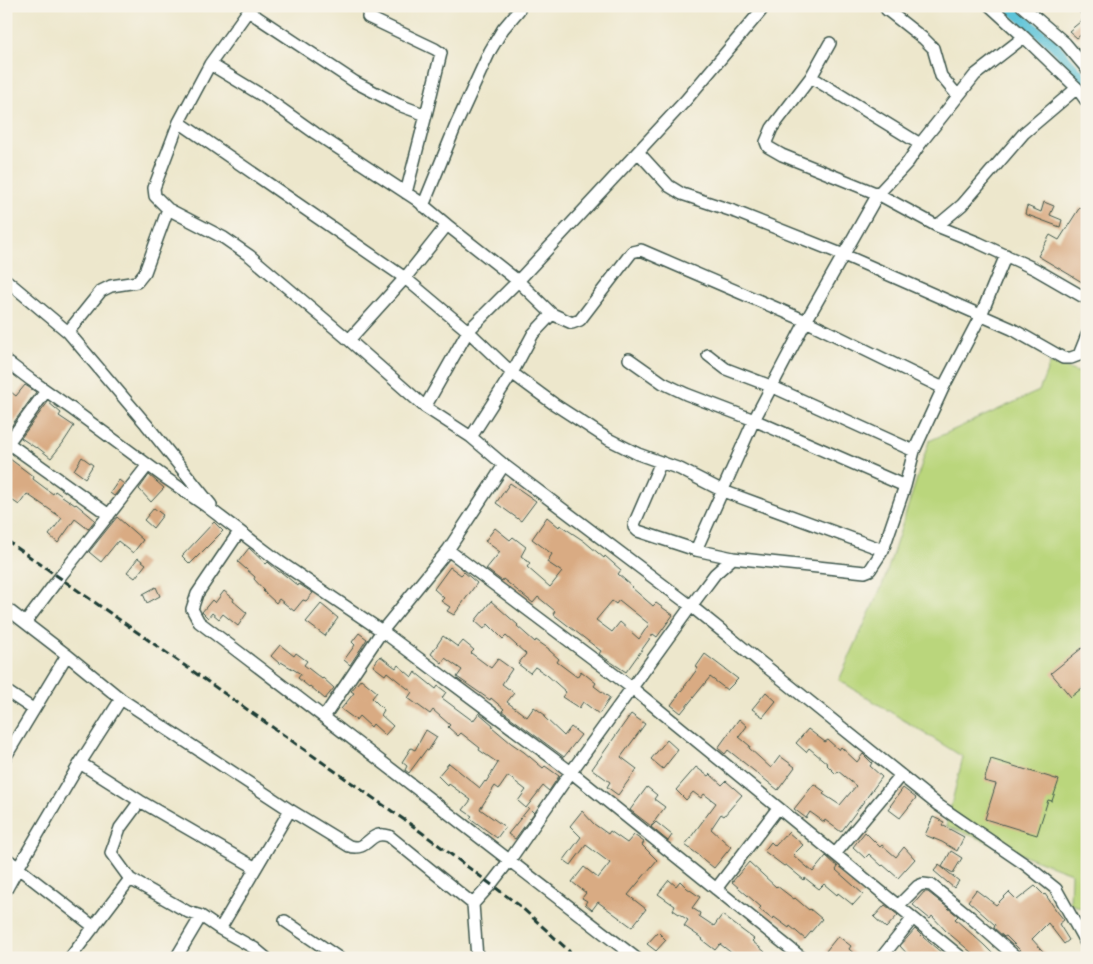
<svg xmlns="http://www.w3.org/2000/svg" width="1093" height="964" viewBox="0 0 1093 964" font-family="'Libre Bodoni',serif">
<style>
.green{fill:#bad67b;stroke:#6c8a58}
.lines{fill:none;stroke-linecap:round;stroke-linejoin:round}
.canal{stroke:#5dc4d9;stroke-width:11}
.building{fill:#d9ab83;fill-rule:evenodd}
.street-casing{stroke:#3e564b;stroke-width:14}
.street{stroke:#fff;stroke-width:11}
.rail{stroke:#1f3d34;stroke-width:3;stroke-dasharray:8 4;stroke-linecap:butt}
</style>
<rect width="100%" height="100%" fill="#f7f3e8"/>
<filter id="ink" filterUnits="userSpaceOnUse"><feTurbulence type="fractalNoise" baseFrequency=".02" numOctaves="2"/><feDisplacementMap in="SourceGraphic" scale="10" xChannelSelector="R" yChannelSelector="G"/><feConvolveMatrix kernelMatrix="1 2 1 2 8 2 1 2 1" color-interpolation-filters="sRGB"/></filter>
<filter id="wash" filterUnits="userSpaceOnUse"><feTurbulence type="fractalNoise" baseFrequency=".0096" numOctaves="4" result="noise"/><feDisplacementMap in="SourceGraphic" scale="20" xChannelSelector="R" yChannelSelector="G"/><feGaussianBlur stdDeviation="1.12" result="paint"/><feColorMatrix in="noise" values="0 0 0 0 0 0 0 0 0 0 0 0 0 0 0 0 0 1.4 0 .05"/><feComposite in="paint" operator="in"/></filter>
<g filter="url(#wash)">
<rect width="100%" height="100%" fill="#ede7cc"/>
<path class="green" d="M1050 363 1087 375V911L1070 903 1071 873 946 826 963 757 839 680 884 581 929 441 1039 391Z"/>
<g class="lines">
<path class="canal" d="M1008 6 1052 43 1087 83"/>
</g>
<g id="blocks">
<path class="building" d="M1085 18H1087V30L1077 38 1069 31Z
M1044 202 1054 206 1050 215 1062 220 1060 227 1025 214 1027 206 1041 212Z
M1080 207 1087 212V285L1038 256 1050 235 1059 240Z
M25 385 36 392 6 433V388L16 396Z
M48 402 61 413 59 416 74 426 63 443 51 458 37 447 36 448 21 438Z
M6 456 34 477 33 479 53 494 55 491 75 505 76 504 95 520 88 529 75 519 58 543 49 535 62 518 27 494 19 505 6 496Z
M82 457 93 465 85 478 74 470Z
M149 475 164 488 151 502 139 489Z
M119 480 124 484 114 496 110 493Z
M510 483 536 501 521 521 496 503Z
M154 508 163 515 153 528 144 520Z
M117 517 143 540 133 553 118 541 101 562 89 552Z
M547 517 559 527 560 525 584 541 604 558 605 556 621 570 618 574 632 586 631 587 653 606 656 603 673 615 657 637 653 634 626 672 599 654 601 651 553 614 555 611 538 597 533 603 503 579 502 581 486 569 500 552 485 541 495 528 510 540 513 537 526 547 521 556 530 563 527 567 550 587 562 572 547 562 552 554 532 539ZM619 600 649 624 639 639 620 622 612 632 596 620 612 601 616 604Z
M214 522 223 531 190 564 182 556Z
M249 548 266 564 268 562 279 572H281L298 586 299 584 313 593 306 601 303 600 294 611 279 599 276 603 263 591 264 590 254 579 255 577 238 562Z
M138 558 146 564 135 578 127 572Z
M450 567 461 575 464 572 477 583 454 615 447 611 450 607 441 601 444 598 434 589Z
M156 587 160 596 147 603 143 594Z
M224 591 234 599 233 601 247 613 238 626 223 614 219 619 212 613 208 618 202 612 212 600 215 603Z
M491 601 518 625 517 626 535 642 536 640 549 649V650L559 659 557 662 577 677 581 671 596 683 594 686 610 698 599 714 583 702 579 708 562 697 566 692 547 675 535 667 530 673 518 664 526 654 506 636 503 639 488 624 484 629 475 621Z
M321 604 338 618 325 636 306 622Z
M359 633 367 639 350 665 344 660 355 645 352 642Z
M443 636 458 647 463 641 474 650 471 653 491 668 498 659 512 669 502 684 514 693 507 702 527 717 534 707 545 715 544 717 564 736 571 727 581 735 564 757 502 711 504 709 491 698 490 700 457 677 462 670 445 658 442 663 431 654Z
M1087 644V684L1071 697 1051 673Z
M280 645 294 656 296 653 307 661 304 665 322 679 323 678 334 688 325 699 310 686 309 687 298 678 301 674 281 662 280 664 271 656Z
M705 654 738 679 727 690 710 677 681 713 671 705 698 668 696 667Z
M380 656 396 668 398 665 412 677 415 672 436 689 438 686 446 692 442 698 473 721 479 713 493 725 492 727 511 743 524 752 543 768 545 766 559 776 549 791 543 786 526 808 518 801 526 790 508 776 499 789 495 786 480 809 505 827 497 838 470 818 472 816 463 810 471 800 449 784 448 786 438 776 449 763 480 788 485 781 486 782 498 763 479 750 480 748 461 733 458 736 448 727 450 725 433 710 430 714 408 698 412 692 387 672 385 675 373 666Z
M361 679 377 692 372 698 384 710 381 715 393 726 385 735 373 724 371 727 359 716 356 720 341 709 354 693 351 691Z
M766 692 776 701 763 717 752 709Z
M631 714 645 724 621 757 637 769 618 795 607 787 610 782 592 769Z
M739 719 747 726 739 737 750 746 749 748 771 768 780 756 795 767 778 790 728 750 725 754 718 748Z
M808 729 825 742 828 740 839 750 841 747 857 762 863 754 872 763 870 766 882 777 841 832 825 820 824 822 810 812 806 818 794 809 814 784 825 792 823 794 840 805 856 786 838 771 836 774 827 765 828 764 809 748 806 752 796 743Z
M426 730 437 737 428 751 426 750 409 773 405 770 407 766 402 762 411 748 415 750Z
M667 740 678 750 663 769 651 759Z
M991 759 1059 780 1052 801 1048 800 1037 835 985 819 996 784 984 781Z
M696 767 708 776 710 774 722 785 726 781 742 795 724 816 721 814 711 829 731 847 714 868 699 856H700L685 845 716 803 704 794 701 798 693 792 686 800 676 790Z
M647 787 657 795 654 799 665 807 651 826 630 810Z
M903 788 916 798 900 818 888 809Z
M529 808 534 813 515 839 508 834Z
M582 811 594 824 608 834 610 831 627 843 634 835 644 842 642 845 657 860 628 895 646 909 632 927 598 902 592 910 585 904 587 901 582 898 586 893 572 882 584 867 598 878 610 863 586 845 571 865 564 860 581 837 570 826Z
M933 817 944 822 942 825 964 837 957 851 942 842 925 835Z
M656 822 672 835 668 841 651 827Z
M788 832 803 845 793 855 813 872 826 856 838 867 836 870 863 894 853 905 838 893 837 895 824 884 819 889 805 878 804 880 786 865 784 866 764 851 771 842 775 846Z
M865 832 880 847 882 845 896 857 904 847 915 859 898 878 883 865 882 866 869 854 865 858 853 847Z
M951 851 962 858 953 873 942 867Z
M749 862 776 887 777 886 794 899 795 898 809 910 810 909 822 919 805 939 790 926 789 928 774 917 773 920 759 909 761 907 732 882Z
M939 865 959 881 954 888 934 871Z
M669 880 676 886 680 881 687 888 700 897 692 908 700 913 699 916 714 926 722 915 754 939 752 941 765 952 760 958H738L720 944 715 950 702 940 703 939 684 926 688 920 673 910 675 906 658 894Z
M1035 886 1044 895 1045 894 1056 910 1064 920 1059 924 1069 940 1064 944 1048 923 1032 939 1049 958H1024V955L1019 949 1006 936 1004 937 994 928 995 925 968 901 976 890 996 905 1009 892 1017 900Z
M924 892H928L958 916 955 919 984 945 997 958H978L946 931 932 916 930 919 913 905Z
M885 905 898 915 886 928 874 917Z
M915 929 924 938 948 958H911L900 946Z
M658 932 666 940 656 951 647 944Z
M838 936 851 946 849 949 859 958H833L826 951Z"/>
</g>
</g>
<g filter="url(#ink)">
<use href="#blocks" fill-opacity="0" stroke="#3e564b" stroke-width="1"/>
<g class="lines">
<g class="street-casing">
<path id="street" d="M250 6 248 11 210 64 179 122 154 188 155 196 168 209 224 238 250 256 349 340 425 407 471 437 504 465 691 606 938 805 1026 865 1056 889 1087 945
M885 6 887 10 924 39 933 48 941 76 958 96
M990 6 1024 37 1077 88 1087 102
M1022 6 1065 43 1087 69
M1083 6 1087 11
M248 11 355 82 399 105 426 115 441 53 435 49 368 17
M830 43 811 77 772 128 766 142 768 147 782 155 878 194 937 226 979 243 1035 269 1087 299
M210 64 263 96 315 133 417 200 447 225 518 281 552 314
M811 77 920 144
M179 122 405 278 468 331 512 373 554 404 608 439 638 454 680 469 723 491 883 550 905 486 914 451 943 388 806 321 641 250 632 252 580 320 572 323 552 314 533 334 512 373 471 437
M638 152 669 186 682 194 736 212 844 255 1012 329 1063 358H1071L1079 355 1087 335
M406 193 426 115
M423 206 456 125 490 51 503 29 519 10
M937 226 962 205 1024 133 1077 88
M6 280 68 332 146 424 211 505
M68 332 101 291 111 286 137 282 145 272 168 209
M349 340 405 278 447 225
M708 355 726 369 773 387 914 451
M629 359 663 383 686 394 754 420 905 486
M6 361 31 380 72 409 167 479 206 506 280 562 382 631 571 772 802 958
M943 388 981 315 1006 255
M425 407 468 331 518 281 686 100 760 12 764 6
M8 443 109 515
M6 444 8 443 46 391
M661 462 635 522 634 527 638 531 696 550
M239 532 197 594 192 609 199 622C346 733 490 846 636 958
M448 550 632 688 913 918 881 958
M733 558 865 572 870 570 883 550
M6 608 67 655 121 699 290 810
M26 622 59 578 148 465
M6 691 33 709
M121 699 80 763 140 801 256 868
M324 717 382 631 448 550 504 465
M6 756 67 655
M140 801 120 828 111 853 130 879 188 912 201 916 220 929 254 948 266 958
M835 854 901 775
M6 858 18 868 80 763
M716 889 778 808
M6 890 18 868 94 927
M898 906 918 886 923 884 931 885 968 915 1017 958
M913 918 962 958
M285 921 339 958
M220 929 290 810 349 846C370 852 368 829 389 836L473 904
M70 958 130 879
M176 958 201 916
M477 958 473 904 492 883 509 861 571 772 691 606 715 574 733 558 696 550 754 420 806 321 878 194 908 162 920 144 975 75 1024 37"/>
</g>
<use href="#street" class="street"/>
<path class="rail" d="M6 540 413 826 520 906 568 950 574 958"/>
</g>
</g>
<rect width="1093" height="964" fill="none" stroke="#f7f3e8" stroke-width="25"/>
</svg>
